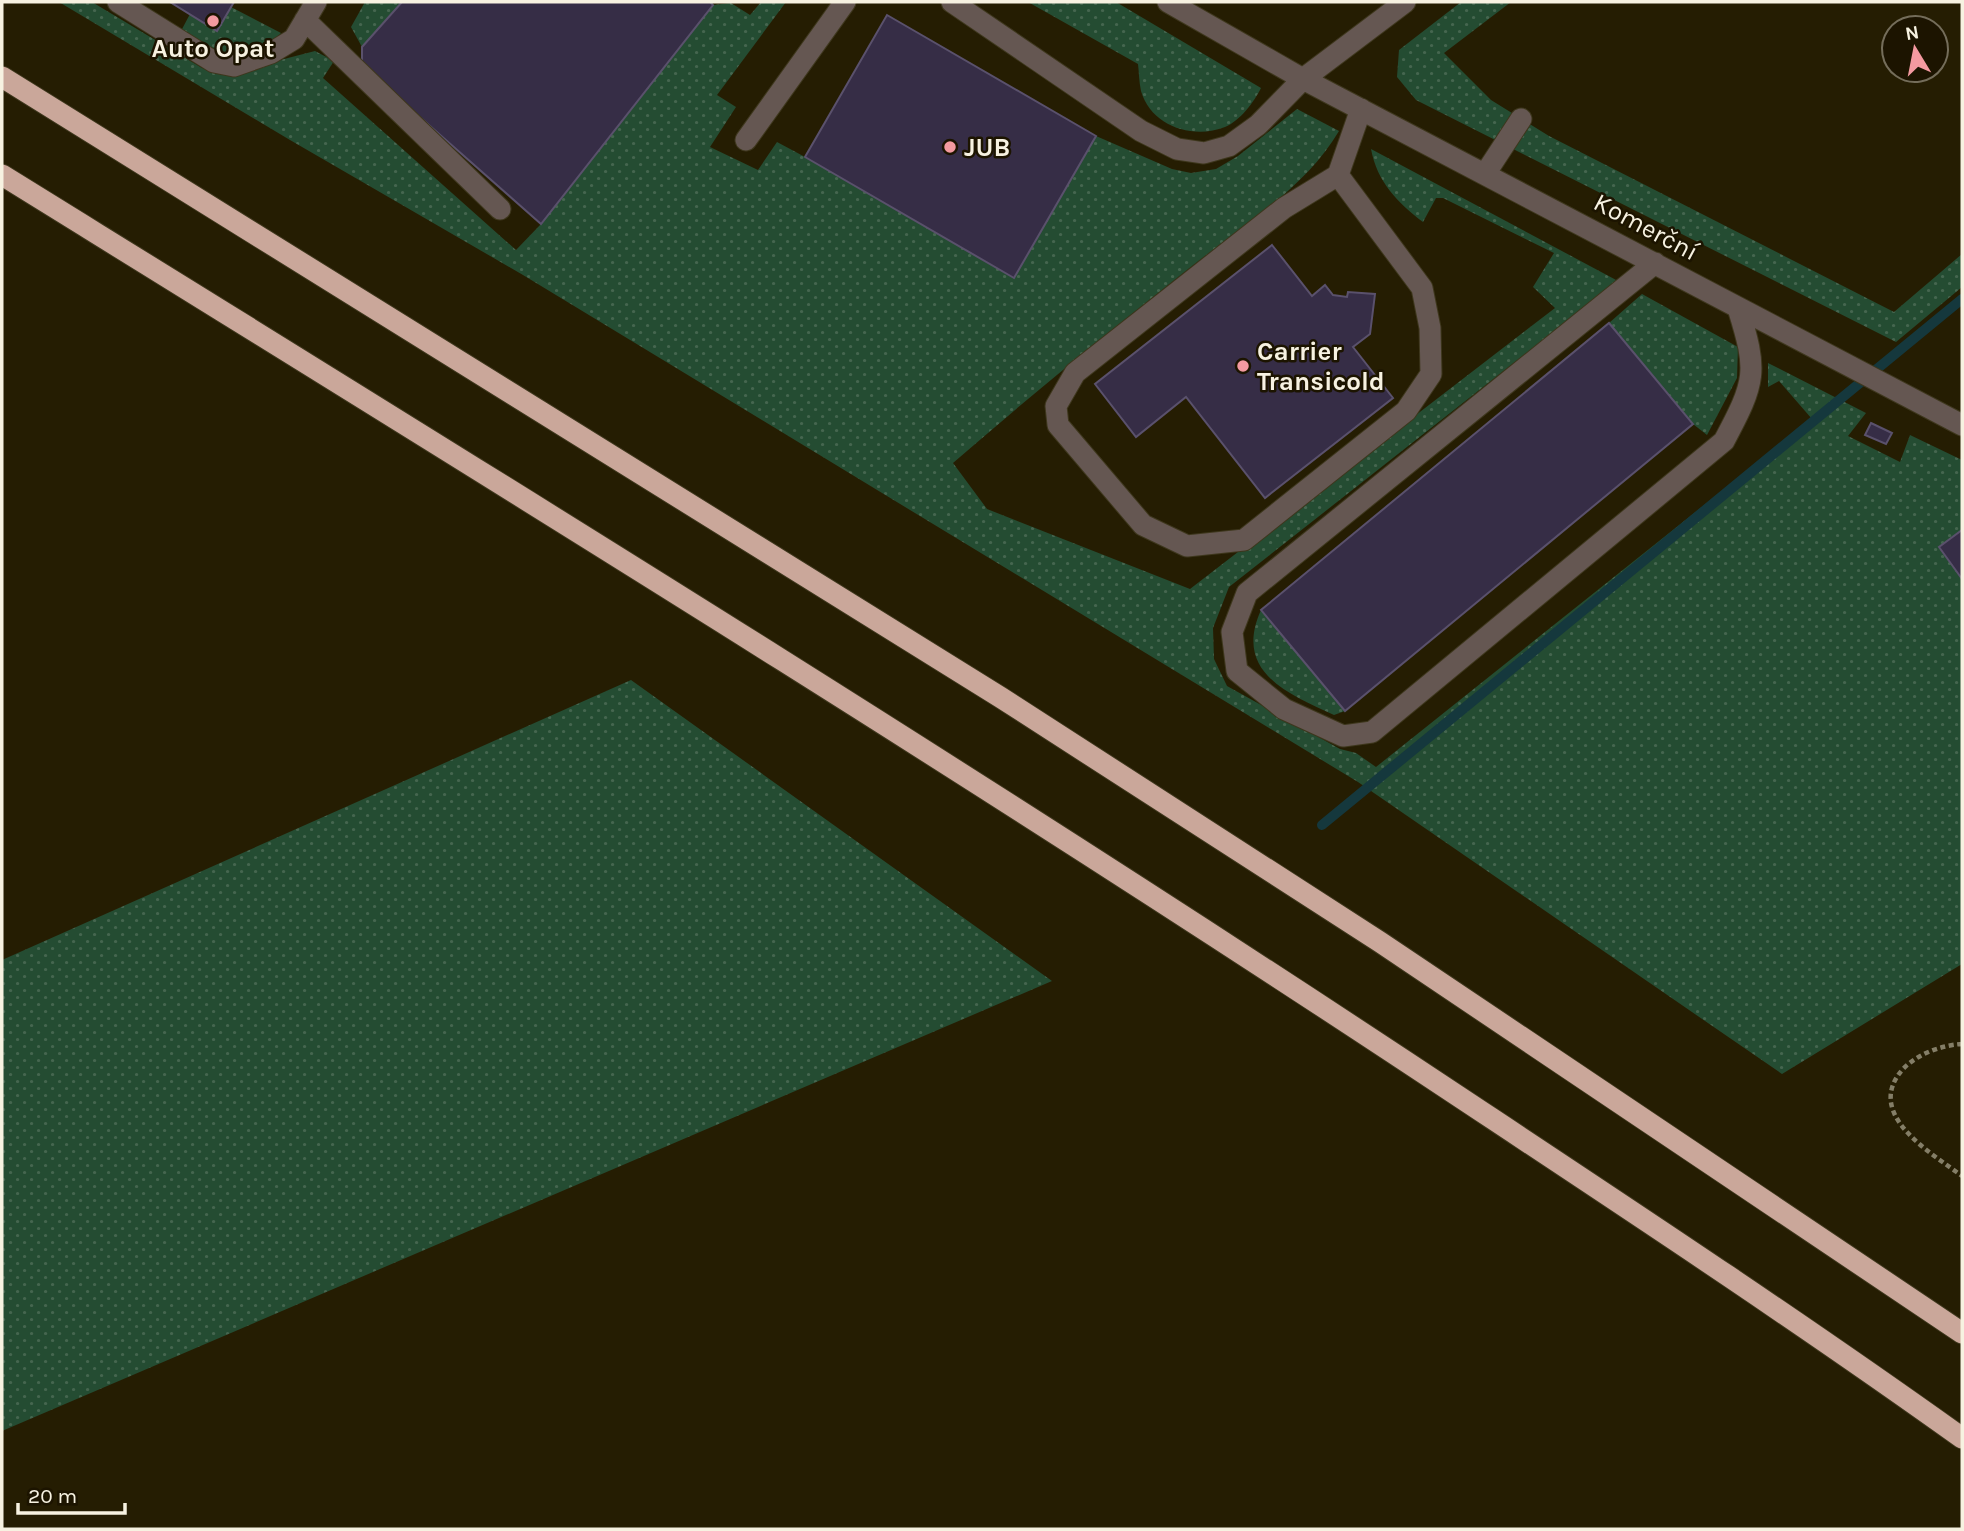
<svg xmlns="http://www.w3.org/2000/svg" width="1964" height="1531" viewBox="0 0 1964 1531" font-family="Karla,sans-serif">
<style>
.green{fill:url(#green-dots)}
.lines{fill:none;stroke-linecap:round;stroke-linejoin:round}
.stream{stroke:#15383d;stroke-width:10}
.building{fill:#362d46;stroke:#5a516c;stroke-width:2}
.minor-casing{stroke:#3e371d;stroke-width:23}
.highway-casing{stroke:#3e371d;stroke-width:23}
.path{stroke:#847e67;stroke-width:4.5;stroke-dasharray:5 3.5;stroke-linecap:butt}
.minor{stroke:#655752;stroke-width:21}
.highway{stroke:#caa79a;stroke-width:21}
.poi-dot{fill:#f49aa0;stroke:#1c1400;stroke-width:2.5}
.labels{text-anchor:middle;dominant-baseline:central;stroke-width:5;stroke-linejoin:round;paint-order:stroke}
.poi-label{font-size:26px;font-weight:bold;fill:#f7f2e1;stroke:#1c1400;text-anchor:start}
.street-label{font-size:26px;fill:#f7f2e1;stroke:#1c1400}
</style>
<defs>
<pattern id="green-dots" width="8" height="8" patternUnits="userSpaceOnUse" patternTransform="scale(1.75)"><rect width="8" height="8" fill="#244c32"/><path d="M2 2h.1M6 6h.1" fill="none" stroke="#45664f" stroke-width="1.8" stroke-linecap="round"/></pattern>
</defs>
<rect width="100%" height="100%" fill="#251d02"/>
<path class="green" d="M59 2H92L202 68 226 74 315 51 334 61 323 78 516 250 541 224 713 5 731 3 750 15 761 2H786L717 95 736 107 710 147 758 170 777 142 805 157 1096 136 1172 169 1191 173 1216 169 1238 156 1297 109 1339 131C1305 189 1238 229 1187 270 1107 333 1029 397 953 463L987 509 1190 589 1555 308 1533 287 1554 253 1443 198H1436L1423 222C1398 203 1377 182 1371 149L1618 281 1229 587 1213 628 1214 659 1227 686 1340 749 1356 753 1376 767 1812 419 1779 381 1768 387V363L1866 413 1848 436 1900 462 1910 435 1962 460V530L1939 547 1962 579V964L1782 1074 1358 782 523 275 290 140Z
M365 2H402L362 47 351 27Z
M1028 2H1116L1261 88C1254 102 1240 121 1225 127 1193 140 1151 126 1141 91 1139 82 1139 72 1138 64Z
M1461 2H1511L1444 53 1491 100 1549 136 1894 312 1962 254V287L1896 342 1416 100 1397 77 1399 50Z
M231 7 281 33C248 69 216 52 181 31L190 14Z
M1642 294 1738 347 1737 378 1707 435 1693 424 1609 323Z
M1261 610 1345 711 1334 715C1288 694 1233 672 1261 610Z
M631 680 1052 981 2 1431V960Z"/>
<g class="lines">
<path class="stream" d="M1322 825 1962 299"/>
</g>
<path class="building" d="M170 2H234L217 31Z
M402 2H710L713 5 541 224 362 66V47Z
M887 15 1096 136 1014 278 805 157Z
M1272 245 1312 296 1325 285 1333 295 1347 297 1348 292 1375 294 1370 334 1353 347 1393 398 1265 498 1186 397 1136 437 1095 384Z
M1609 323 1693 424 1345 711 1261 610Z
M1871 423 1892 433 1886 444 1865 435Z
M1962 530V579L1939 547Z"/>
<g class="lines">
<g class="minor-casing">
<path id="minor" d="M118 2 214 62 234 66 271 53 294 39 316 2
M952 2 1141 131 1177 149 1204 153 1229 146 1258 125 1303 79 1405 2
M1168 2 1303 79 1962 425
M305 20 500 209
M746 140 845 2
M1485 174 1521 119
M1338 175 1284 208 1075 373 1056 406 1058 425 1143 525 1187 546 1244 540 1406 411 1431 374 1430 328 1422 288 1338 175 1361 109
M1655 263 1247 593 1232 632 1237 671 1284 709 1343 736 1372 732 1724 441C1756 381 1758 372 1738 308"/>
</g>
<g class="highway-casing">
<path id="highway" d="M2 77 1000 697 1380 942 1962 1333
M2 175C490 477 979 778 1458 1096 1627 1208 1797 1320 1962 1438"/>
</g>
<path class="path" d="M1962 1044C1942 1045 1917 1054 1903 1069 1863 1114 1930 1152 1962 1176"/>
<use href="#minor" class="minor"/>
<use href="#highway" class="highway"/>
</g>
<g class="poi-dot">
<circle cx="213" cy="21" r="7"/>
<circle cx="950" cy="147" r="7"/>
<circle cx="1243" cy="366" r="7"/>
</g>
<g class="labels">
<g class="poi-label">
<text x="213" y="48" text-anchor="middle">Auto Opat</text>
<text x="964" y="147">JUB</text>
<text x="1257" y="351">Carrier<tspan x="1257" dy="30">Transicold</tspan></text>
</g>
<g class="street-label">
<text transform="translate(1646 227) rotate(28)">Komerční</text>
</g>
</g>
<rect width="1964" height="1531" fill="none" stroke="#f7f2e1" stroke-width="7"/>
<g transform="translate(1915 49) rotate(350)"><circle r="33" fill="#1c1400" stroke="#746d5a" stroke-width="2"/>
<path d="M0-5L12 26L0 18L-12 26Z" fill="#f49aa0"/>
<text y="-10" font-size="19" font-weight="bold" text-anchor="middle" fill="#f7f2e1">N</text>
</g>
<path d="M18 1503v10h107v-10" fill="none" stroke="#f7f2e1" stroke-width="3.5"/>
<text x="28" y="1503" font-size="21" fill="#f7f2e1" stroke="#1c1400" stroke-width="5" paint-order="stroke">20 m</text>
</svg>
